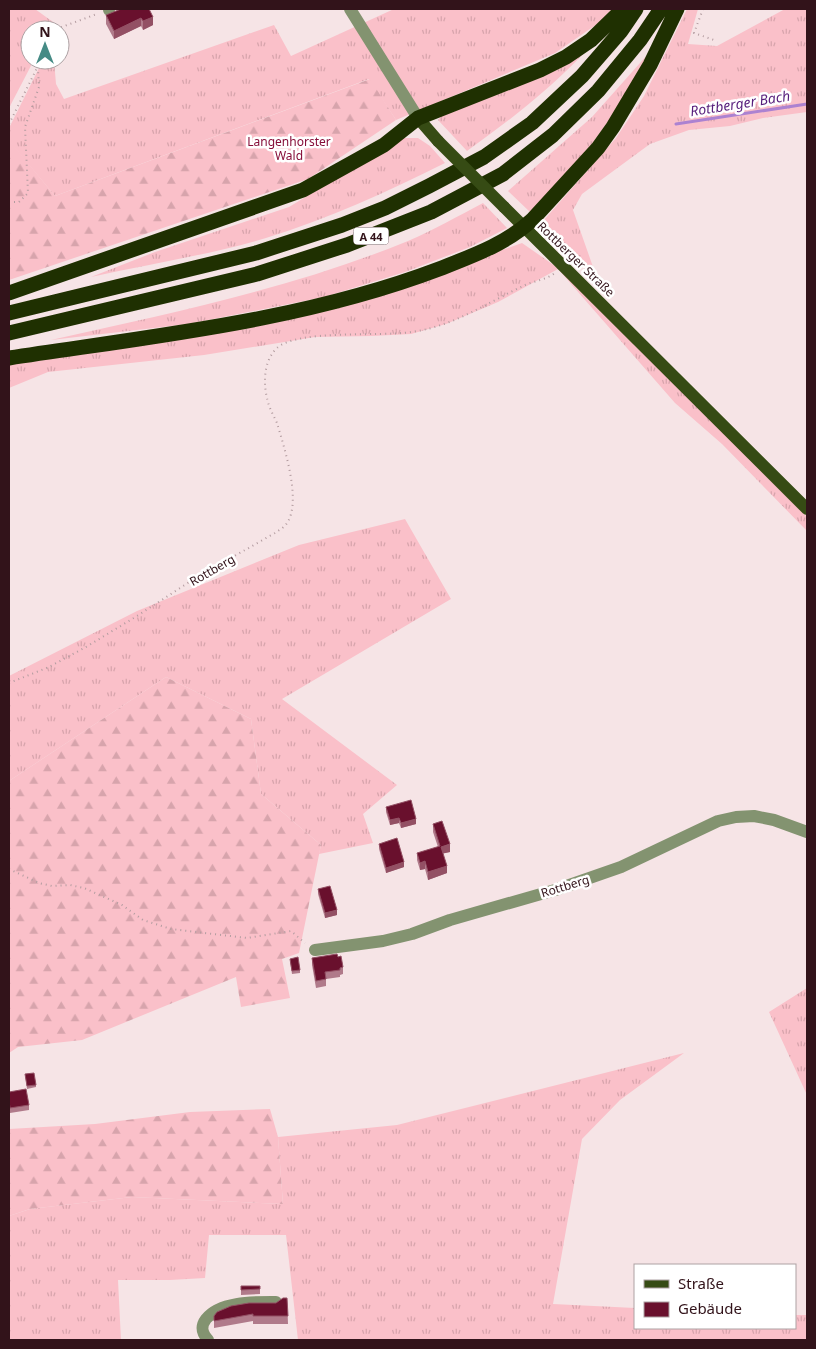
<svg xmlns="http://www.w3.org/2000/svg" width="816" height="1349" viewBox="0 0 816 1349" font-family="'Noto Sans',sans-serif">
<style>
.grass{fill:url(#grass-tufts)}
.forest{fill:url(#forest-firs)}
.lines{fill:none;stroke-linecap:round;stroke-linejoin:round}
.stream{stroke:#ac82d1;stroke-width:3}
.path{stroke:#b39ca0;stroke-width:2;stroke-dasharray:1 4;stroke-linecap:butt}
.minor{stroke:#839370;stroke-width:12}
.major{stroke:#364b14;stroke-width:12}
.highway{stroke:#1f3001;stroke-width:15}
.major-bridge{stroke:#364b14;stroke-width:12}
.wall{fill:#b07a8a}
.shaded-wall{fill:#935064}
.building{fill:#69102d;stroke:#935064}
.labels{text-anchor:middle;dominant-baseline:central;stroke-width:5;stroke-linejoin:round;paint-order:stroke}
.shield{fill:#fff;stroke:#705a5f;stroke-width:1}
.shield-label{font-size:11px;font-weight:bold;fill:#32131a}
.park-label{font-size:12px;fill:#860e39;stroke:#fff}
.street-label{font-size:12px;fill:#32131a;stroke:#fff}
.water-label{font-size:14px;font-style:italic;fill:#561d7b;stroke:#fff}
</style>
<defs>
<pattern id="grass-tufts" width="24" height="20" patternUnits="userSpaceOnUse" patternTransform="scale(1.25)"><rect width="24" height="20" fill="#fac0c9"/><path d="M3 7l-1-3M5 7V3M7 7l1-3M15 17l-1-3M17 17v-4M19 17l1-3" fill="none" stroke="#d7a4ac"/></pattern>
<pattern id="forest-firs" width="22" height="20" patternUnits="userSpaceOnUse" patternTransform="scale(1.25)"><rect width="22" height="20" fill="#fac0c9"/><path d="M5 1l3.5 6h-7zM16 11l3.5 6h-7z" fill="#d7a4ac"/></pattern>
</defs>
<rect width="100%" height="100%" fill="#f6e4e6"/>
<path class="grass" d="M9 9H35L53 22 49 30H30V60H34L9 108Z
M394 9H619L555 53 396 120 369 79 55 196 9 141V128L43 60H54L56 84 64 99 274 25 291 56Z
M687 9H698L688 44 717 46 785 9H807V112L763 118 730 126 689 130 650 144 582 194 573 210 599 284 545 227 544 220 616 138 644 96Z
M584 53C549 90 509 121 467 151L438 120 444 113Z
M648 54 623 100 585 154 530 212 508 191 592 117Z
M403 138H418L430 146 445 163C387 192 328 219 266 238 209 255 149 264 91 277L155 252 289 207Z
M483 203 507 228 470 247 405 272 324 297 188 324 51 340C172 313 293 288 408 241 434 230 458 216 483 203Z
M522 243 558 268 767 474 807 517V531L722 444 675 403 558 269 498 302 446 324 411 334 372 336 315 337 204 355 48 372 9 388V362L373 295Z
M405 519 451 599 282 699 397 785 363 814 373 843 319 854 321 845 261 794 251 719 166 677 9 781V676L137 611 299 545Z
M807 988V1095L769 1012Z
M684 1053 620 1100 582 1139 553 1304 635 1308V1328H795V1315H807V1340H298L286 1235H209L205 1278 170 1280H118L121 1340 91 1339 80 1340H9V1216L30 1209 132 1197 283 1204 278 1137 397 1125Z"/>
<path class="forest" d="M370 79 396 120 308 179 9 280V140L55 196Z
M166 677 251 719 261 794 321 845 299 953 282 959 290 998 241 1007 236 977 82 1040 18 1047 9 1053V781Z
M270 1109 278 1137 283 1204 132 1197 30 1209 9 1216V1129L95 1124 190 1112Z"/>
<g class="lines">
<path class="stream" d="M676 124 807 104"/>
<path class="path" d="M703 9 694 33 714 40
M57 30 59 28 97 14
M9 124 41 60
M9 202H19L28 193 25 127 39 87 38 70
M9 683 49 667 86 647 137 616 194 579 275 533C279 530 284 528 287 523 302 501 284 447 277 423 274 416 270 410 268 402 263 385 263 361 277 348 298 329 379 337 411 332 452 327 487 303 523 286 533 281 546 280 555 273
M9 869 39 883 52 886 70 885 84 888 122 905 143 920 171 929 247 938 291 931 305 943"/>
<path class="minor" d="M109 9V10
M350 9 418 118
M315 950 383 941 412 934 450 920 555 890 621 867 718 821 736 817 754 816 774 820 807 832
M208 1340C202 1333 200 1327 206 1319 220 1301 255 1302 276 1302"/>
<path class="major" d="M418 118 438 141
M504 207 807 509"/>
<path class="highway" d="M9 293 303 190 384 145 418 118 540 70 566 57 591 40 623 9
M9 313 256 253 342 225 385 208 429 186 484 157 532 123 582 76 621 31 636 9
M9 333 257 274 347 245 431 212 503 174 553 135 598 91 640 40 661 9
M9 358C153 336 302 321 439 269 472 256 506 244 532 220L598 148 613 127 650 65 677 9"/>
<path class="major-bridge" d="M438 141 504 207"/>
</g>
<path class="wall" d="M149 9 153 25 143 30 141 26 114 39 106 24V15Z
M386 807 416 824 401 828 399 823 390 825 386 812Z
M433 824 450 852 443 853 447 873 428 880 425 869 420 870 417 860V853L438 847 433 832Z
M379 844 404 867 386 873 379 849Z
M318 889 337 915 325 918 318 894Z
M338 957 343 967V974L340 975V977L326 979V986L316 988 312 965V958Z
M290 961 300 970V973L292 974Z
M25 1074 36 1085V1087L27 1089Z
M9 1092 29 1105V1110L10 1113 9 1106Z
M241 1286H260V1294L241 1295Z
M287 1298 288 1324H253V1321L214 1328V1316L276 1303Z"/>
<path class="shaded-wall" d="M153 17V25L143 30V21Z
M141 18V26L114 39V31Z
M399 818V823L390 825V820Z
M416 819V824L401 828V823Z
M450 844V852L441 854V847Z
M425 861V869L420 870V863Z
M404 862V867L386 873V868Z
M447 866V873L428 880V872Z
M337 910V915L325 918V913Z"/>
<path class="building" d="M121 9H149L153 17 143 21 141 18 114 31 106 15Z
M411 800 416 819 401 823 399 818 390 820 386 807Z
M442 821 450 844 441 847 447 866 428 872 425 861 420 863 417 853 440 846 433 824Z
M397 838 404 862 386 868 379 844Z
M330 886 337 910 325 913 318 889Z
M337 954 338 957 341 956 343 967 340 968V970L325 972 326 979 316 981 312 958Z
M298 957 300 970 292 971 290 959Z
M34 1073 36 1085 27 1086 25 1074Z
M26 1089 29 1105 10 1108 9 1101V1092Z
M241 1286H260V1289L241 1290Z
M283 1298H287L288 1316H253V1314L214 1321V1316L217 1312 231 1306 249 1303H276Z"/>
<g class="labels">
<rect class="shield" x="353.5" y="227.5" width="35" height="17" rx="4"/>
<g class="shield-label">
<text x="371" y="236">A 44</text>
</g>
<g class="park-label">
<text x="289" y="141">Langenhorster<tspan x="289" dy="14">Wald</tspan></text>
</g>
<g class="street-label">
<text transform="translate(576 259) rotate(44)">Rottberger Straße</text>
<text transform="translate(212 570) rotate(-30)">Rottberg</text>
<text transform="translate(565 886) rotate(-17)">Rottberg</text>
</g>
<g class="water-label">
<text transform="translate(740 103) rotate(-9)">Rottberger Bach</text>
</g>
</g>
<rect width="816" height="1349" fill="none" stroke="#32131a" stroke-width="20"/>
<rect x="634" y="1264" width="162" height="65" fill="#ffffff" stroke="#ada1a3"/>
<rect x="644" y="1280" width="25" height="8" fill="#364b14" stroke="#ada1a3"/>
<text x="678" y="1289" font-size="15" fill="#32131a">Straße</text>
<rect x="644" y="1302" width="25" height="15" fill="#69102d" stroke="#ada1a3"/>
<text x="678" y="1314" font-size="15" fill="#32131a">Gebäude</text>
<g transform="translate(45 45)"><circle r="24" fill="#ffffff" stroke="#ada1a3"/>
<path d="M0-4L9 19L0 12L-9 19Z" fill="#458b85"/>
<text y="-8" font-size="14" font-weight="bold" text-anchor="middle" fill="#32131a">N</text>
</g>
</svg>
